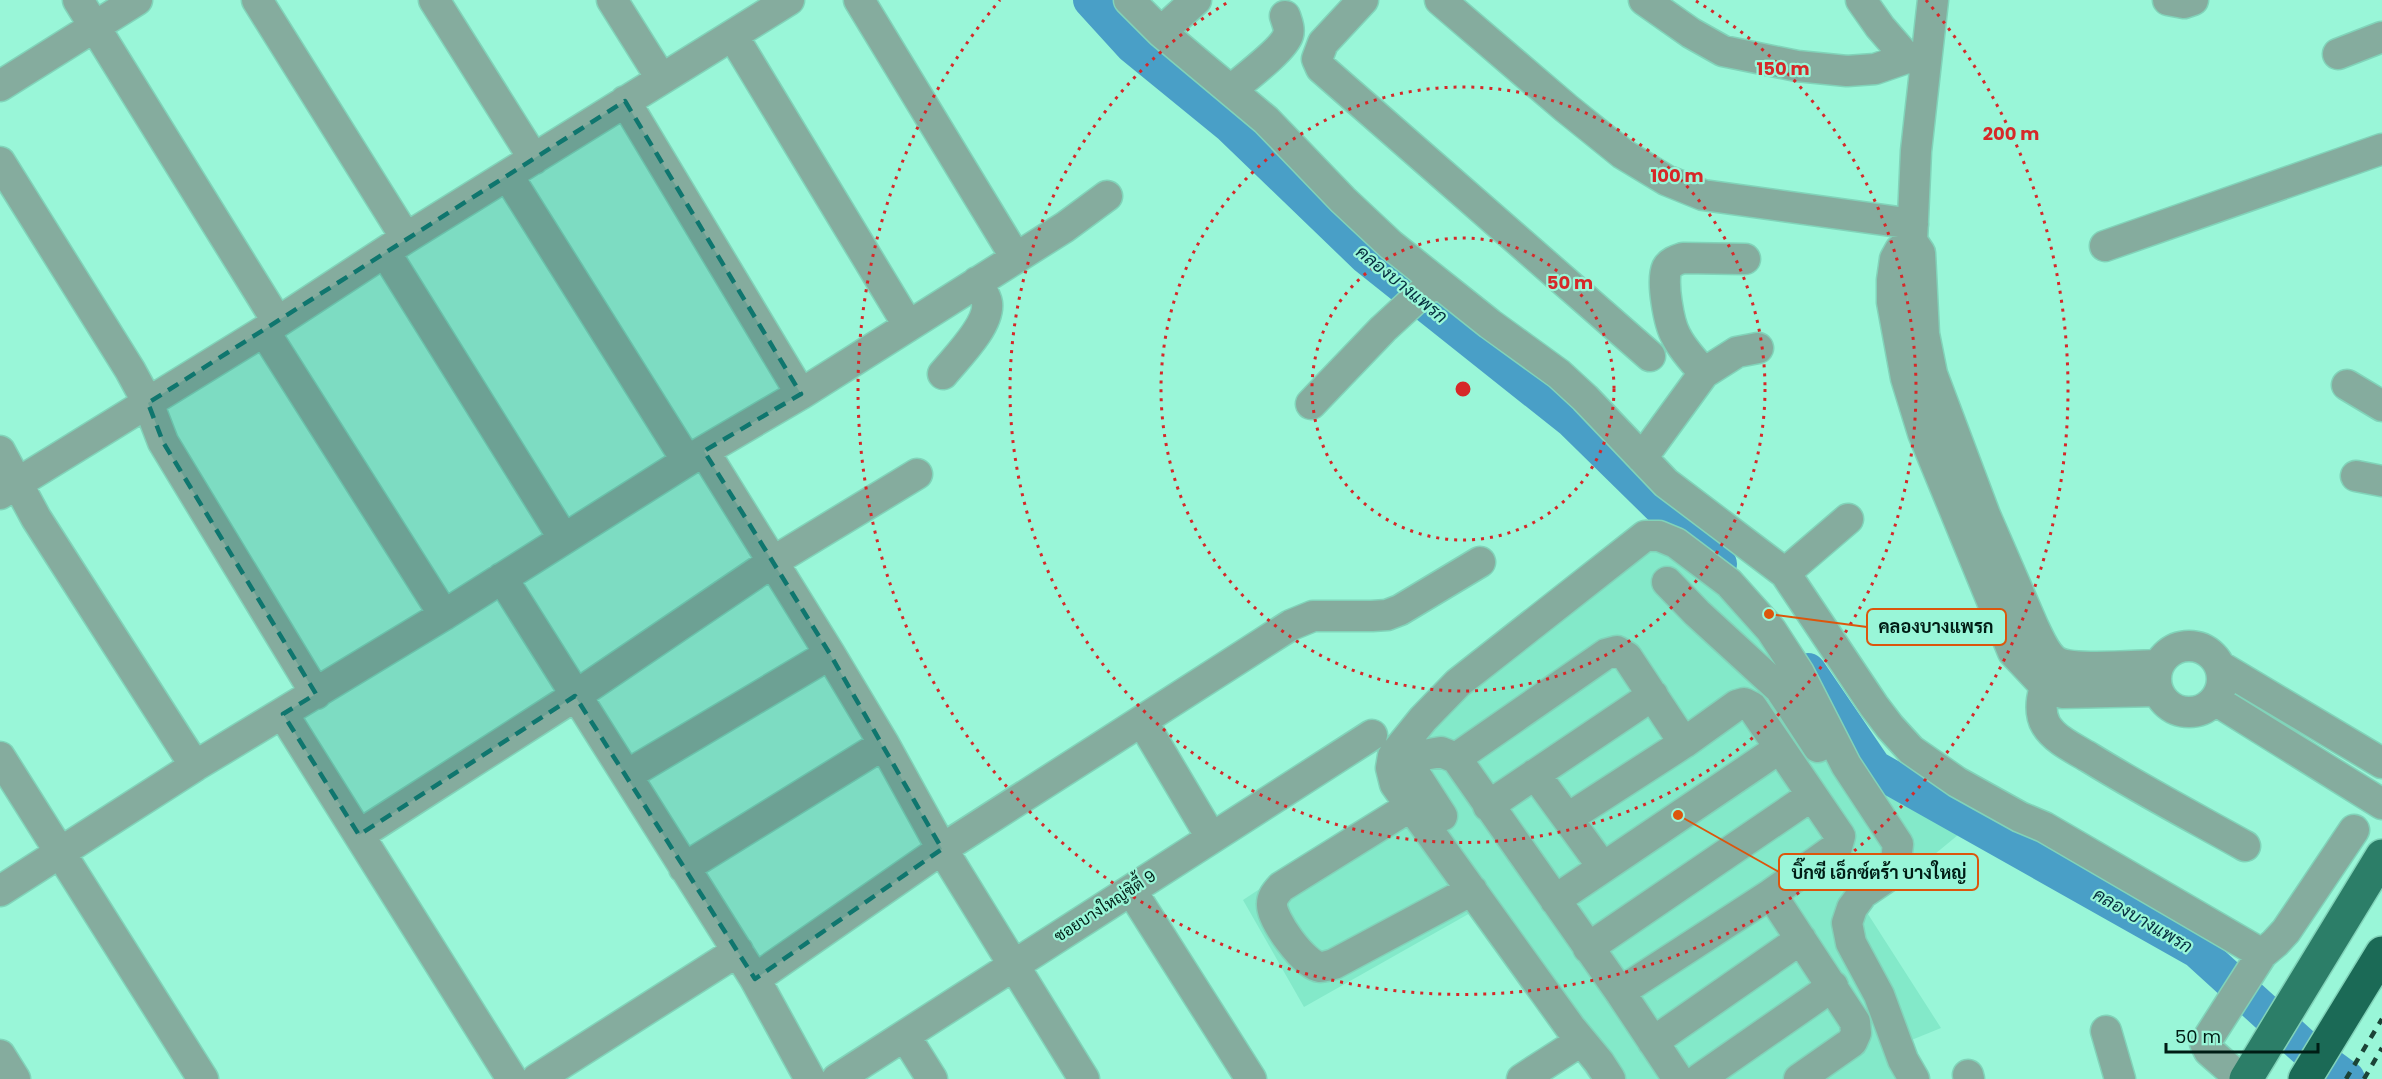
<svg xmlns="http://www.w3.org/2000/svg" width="2382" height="1079" viewBox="0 0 2382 1079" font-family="Poppins,Sarabun,sans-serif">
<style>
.built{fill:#83e9c9}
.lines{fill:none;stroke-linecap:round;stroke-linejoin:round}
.river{stroke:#499fc7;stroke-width:36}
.minor-casing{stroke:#81d3b9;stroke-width:33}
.major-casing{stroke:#81d3b9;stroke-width:36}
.highway-casing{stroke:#81d3b9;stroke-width:36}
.minor{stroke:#85ac9e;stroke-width:30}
.major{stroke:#2c7e68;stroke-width:33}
.highway{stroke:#1b6a56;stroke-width:33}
.rail{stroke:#1b4337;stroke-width:4.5;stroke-dasharray:8 8;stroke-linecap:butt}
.marked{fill:#0f766e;fill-opacity:0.2;stroke:#0f766e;stroke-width:4.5;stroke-dasharray:12 8;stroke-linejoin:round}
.ring{fill:none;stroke:#d62828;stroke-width:3;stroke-dasharray:3 6}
.labels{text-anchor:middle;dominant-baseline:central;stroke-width:4.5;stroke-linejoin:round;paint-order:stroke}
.street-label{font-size:16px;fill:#001d15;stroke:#99f6d8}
.water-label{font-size:18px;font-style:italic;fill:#062e3f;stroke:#99f6d8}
.centre{fill:#d62828;stroke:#99f6d8;stroke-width:3}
.ring-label{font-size:18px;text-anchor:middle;font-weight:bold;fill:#d62828;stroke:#99f6d8;stroke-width:4.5;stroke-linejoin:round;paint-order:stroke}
.leader{fill:none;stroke:#dc560c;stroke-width:2}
.callout-dot{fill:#dc560c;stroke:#99f6d8;stroke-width:2}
.callout{fill:#99f6d8;stroke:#dc560c;stroke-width:2}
.callout-label{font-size:18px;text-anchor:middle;font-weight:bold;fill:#001d15}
</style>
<rect width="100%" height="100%" fill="#99f6d8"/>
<path class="built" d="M1646 519 1737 577 1871 776 1964 830 1866 911 1941 1028 1909 1041 1929 1079H1590L1472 912 1304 1007 1243 900 1392 801 1378 757 1471 656Z"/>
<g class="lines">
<path class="river" d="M1091 0 1132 45 1230 125 1367 257 1572 420 1719 564
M1808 671 1874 768 2197 950 2306 1049 2347 1079"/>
<g class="minor-casing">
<path id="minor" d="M78 0 277 321
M257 0 406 238
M434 0 534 159
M612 0 661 78
M859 0 1016 258
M1129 0 1161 32 1266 120 1343 200 1391 245 1490 324 1559 374 1585 398 1666 483 1785 573 1874 706 1890 727 1911 750 1957 782 2020 817 2044 827 2262 954
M1363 0 1323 43 1317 59 1321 68 1650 356
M1440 0 1566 108 1623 154 1666 180 1703 195 1913 224
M1644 0 1691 33 1723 51 1797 66 1847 71 1875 69 1907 58
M1861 0 1880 27 1907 58 1925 60
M1933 0 1916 151 1912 241 1920 253 1924 334 1932 374 1985 515 2034 628C2039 638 2045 653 2054 660 2070 672 2136 665 2158 665
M2168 0 2184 3 2193 0
M1161 32 1196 0
M733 36 908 325
M2338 54 2382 37
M0 86 137 0
M1231 90C1244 79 1284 49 1288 35 1290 29 1287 22 1285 16
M625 101 801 394
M0 162 130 370 148 403 163 442 316 694
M508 176 687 461
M1912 241 1900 250 1895 259 1892 280V302L1906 378 1923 433 2013 652 2045 686 2062 693 2158 691
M2105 246 2382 149
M385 252 564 539
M264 331 444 615
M1704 373C1695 362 1682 349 1676 336 1669 324 1661 281 1667 268 1670 262 1677 260 1683 258L1745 259
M943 374C956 358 990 325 987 303 986 296 980 288 977 282
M2347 385 2382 406
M1311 404 1383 329 1435 281
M0 451 36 518 195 766
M704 451 830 654 884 744 942 849 1084 1079
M1642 458 1704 373 1737 352 1758 348
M2356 476 2382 481
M0 494 264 331 406 238 789 0
M1785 573 1848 519
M502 578 755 979 810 1079
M1667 582 1697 613 1780 689 1818 747
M2156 679a33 33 0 1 1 66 0a33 33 0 1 1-66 0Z
M2221 667 2382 763
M2051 668C2045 686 2036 708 2046 725 2055 740 2075 749 2090 758 2140 789 2193 817 2245 846
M2215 700 2382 804
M283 714 512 1079
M1142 721 1211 837
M0 757 203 1079
M1456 758 1606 654 1617 651 1627 657 1684 743 1737 705 1744 703 1752 707 1840 836 1837 847 1771 894 1620 992
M1535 774 1602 866
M627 775 830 654
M1411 806 1281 887C1276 893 1272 897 1272 904 1271 919 1304 965 1320 967 1324 967 1330 965 1334 964L1472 890
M1488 806 1653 695
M1442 816 1413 771V762L1418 756 1441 752 1456 758 1620 992 1678 1079
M1568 818 1684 743
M359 835 575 696 774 561 917 474
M684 868 884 744
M1131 890 1251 1079
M0 891 195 766 444 615 687 461 801 394 1065 227 1107 196
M1771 894 1855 1022 1856 1033 1852 1042 1799 1079
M1555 900 1780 748
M1588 948 1811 796
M755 979 942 849 1291 625 1313 616H1372L1387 615 1400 610 1480 562
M2106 1031 2120 1079
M905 1036 932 1079
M1653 1042 1801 939
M0 1055 15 1079
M1968 1075 1969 1079
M537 1079 738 951
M837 1079 1372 735
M1522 1079 1581 1041
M1610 1079 1599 1062 1570 1027 1395 784 1391 768 1393 756 1423 719 1458 683 1645 536H1659L1676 543 1729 583 1771 630 1799 673 1846 765 1898 844 1896 861 1891 874 1863 893 1852 908 1847 923 1851 943 1879 995 1903 1060 1914 1079
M1699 1079 1833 986
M2241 1079 2209 1051 2205 1043 2262 954 2275 943 2286 931 2354 830"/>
</g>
<g class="major-casing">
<path id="major" d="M2246 1079 2382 856"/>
</g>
<g class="highway-casing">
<path id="highway" d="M2305 1079 2382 953"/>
</g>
<use href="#minor" class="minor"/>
<use href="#major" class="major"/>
<use href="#highway" class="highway"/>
<path class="rail" d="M2346 1079 2382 1019
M2364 1079 2382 1048"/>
</g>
<path class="marked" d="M625 101 801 394 704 451 830 654 942 849 755 979 575 696 359 835 283 714 316 694 163 442 148 403Z"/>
<g class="ring">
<circle cx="1463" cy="389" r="151"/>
<circle cx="1463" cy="389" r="302"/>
<path d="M1696 1A453 453 0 1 1 1230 1"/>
<path d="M1926 0A605 605 0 1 1 1000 0"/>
</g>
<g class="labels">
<g class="street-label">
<text transform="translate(1105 906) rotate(-33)">ซอยบางใหญ่ซิตี้ 9</text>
</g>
<g class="water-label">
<text transform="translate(1402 284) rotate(39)">คลองบางแพรก</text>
<text transform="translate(2143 920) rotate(30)">คลองบางแพรก</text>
</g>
</g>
<circle cx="1463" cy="389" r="9" class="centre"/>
<g class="ring-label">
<text x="1783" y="75">150 m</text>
<text x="2011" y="140">200 m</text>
<text x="1677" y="182">100 m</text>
<text x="1570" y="289">50 m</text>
</g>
<path class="leader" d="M1769 614L1867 627M1678 815L1779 872"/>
<g class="callout-dot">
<circle cx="1769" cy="614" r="6"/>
<circle cx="1678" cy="815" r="6"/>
</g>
<g class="callout">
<rect x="1867" y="609" width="139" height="36" rx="6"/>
<rect x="1779" y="854" width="199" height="36" rx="6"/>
</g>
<g class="callout-label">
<text x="1936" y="633">คลองบางแพรก</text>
<text x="1879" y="879">บิ๊กซี เอ็กซ์ตร้า บางใหญ่</text>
</g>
<path d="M2166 1043v9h152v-9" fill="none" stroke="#001d15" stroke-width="3"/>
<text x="2175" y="1043" font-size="18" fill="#001d15" stroke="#99f6d8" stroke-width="4.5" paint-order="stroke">50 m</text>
</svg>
